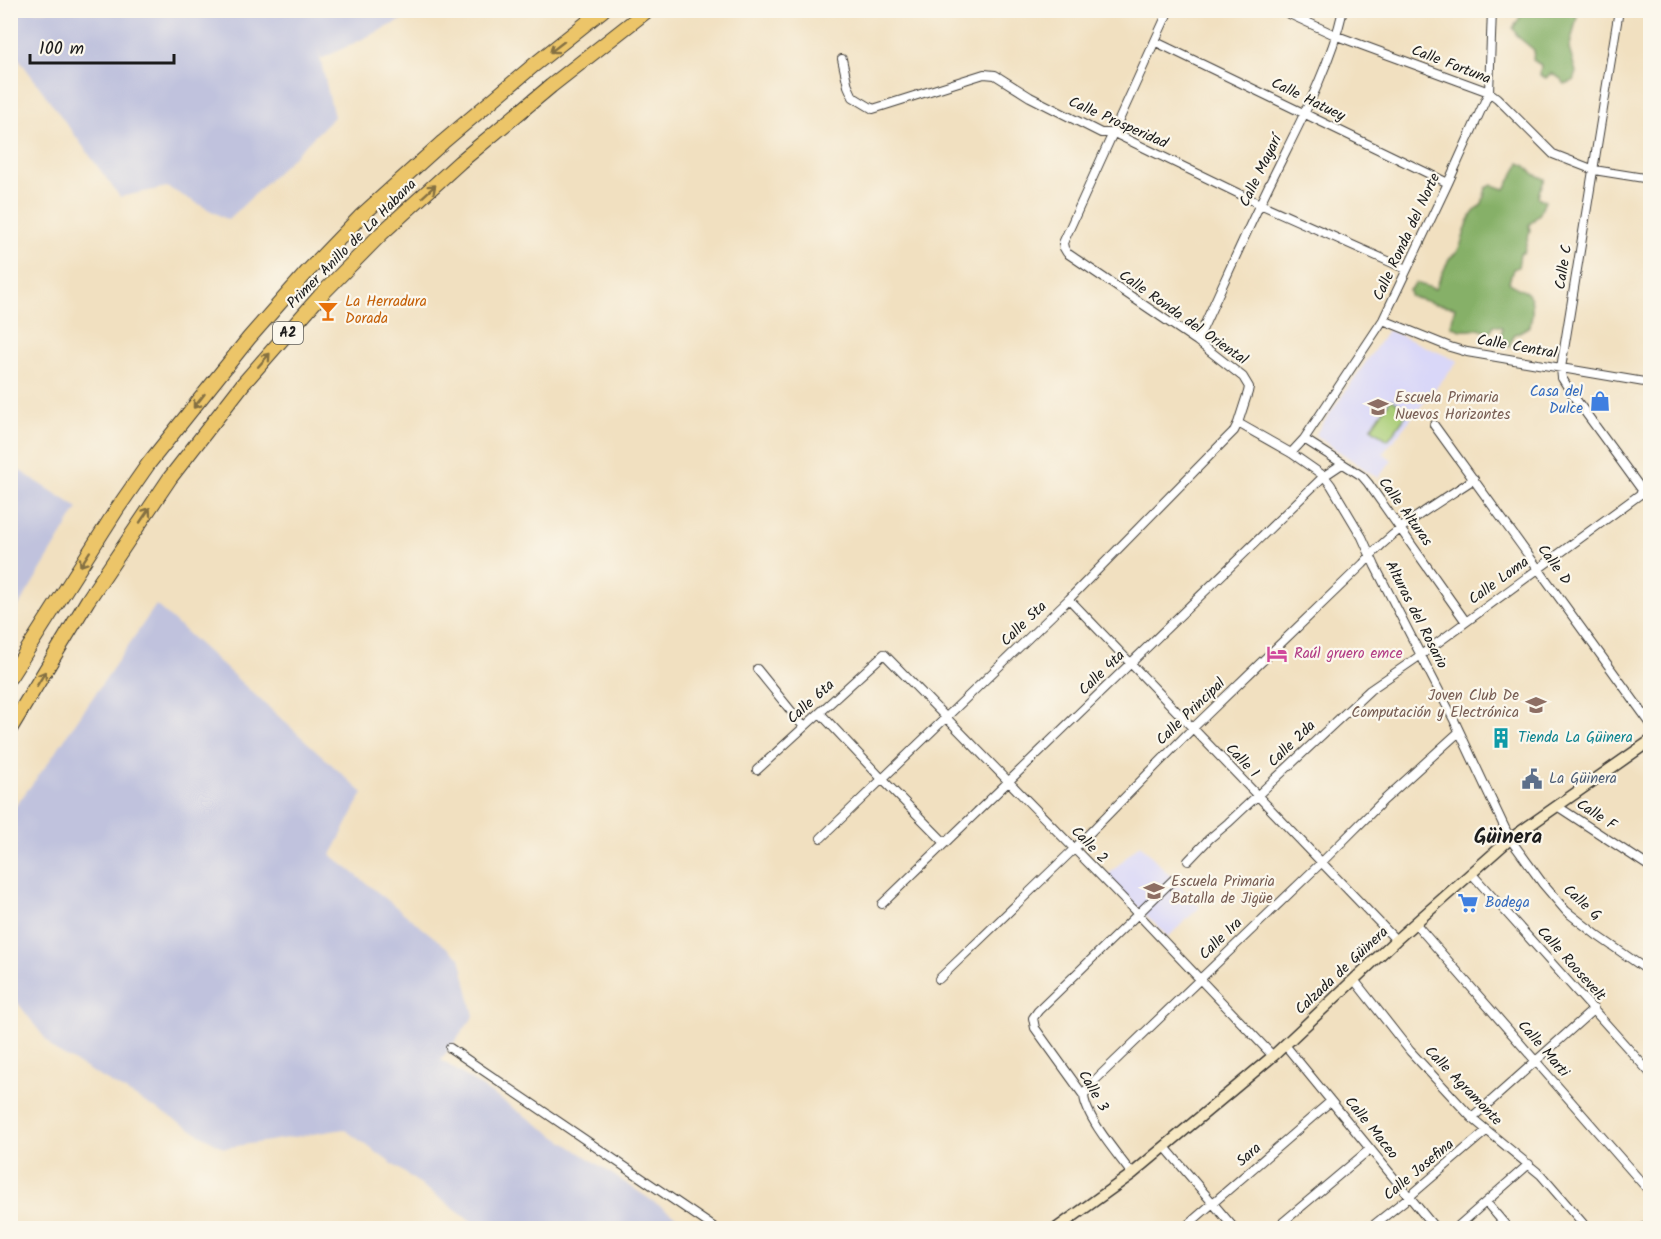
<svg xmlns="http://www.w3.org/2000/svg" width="1661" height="1239" viewBox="0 0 1661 1239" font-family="Kalam,sans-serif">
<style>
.built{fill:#d9d7f8}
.industrial{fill:#c0c2dd}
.green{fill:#a9cd76;stroke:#627449;stroke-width:1.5}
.forest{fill:#86b067;stroke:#516642;stroke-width:1.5}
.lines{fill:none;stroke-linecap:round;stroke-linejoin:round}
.street-casing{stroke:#3c3935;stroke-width:10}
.secondary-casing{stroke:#3c3935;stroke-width:13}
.highway-casing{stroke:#3c3935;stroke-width:16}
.street{stroke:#fff;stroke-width:8}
.secondary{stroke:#f7e8c3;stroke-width:10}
.highway{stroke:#ecc569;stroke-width:14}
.oneway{stroke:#847042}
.labels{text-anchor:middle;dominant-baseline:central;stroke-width:4.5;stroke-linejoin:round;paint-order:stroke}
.shield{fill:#fbf7ec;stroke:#5f5e5a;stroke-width:1.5}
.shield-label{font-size:14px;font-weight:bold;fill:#1c1c1c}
.street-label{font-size:15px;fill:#1c1c1c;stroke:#fbf7ec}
.food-label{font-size:15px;fill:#c56008;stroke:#fbf7ec;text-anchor:start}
.shop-label{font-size:15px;fill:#366cbe;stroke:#fbf7ec;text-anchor:end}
.education-label{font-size:15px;fill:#785e54;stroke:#fbf7ec;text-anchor:start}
.hotel-label{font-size:15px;fill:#b23c85;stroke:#fbf7ec;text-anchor:start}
.culture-label{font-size:15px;fill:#0d838f;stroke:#fbf7ec;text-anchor:start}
.service-label{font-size:15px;fill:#4e5e75;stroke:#fbf7ec;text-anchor:start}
.district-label{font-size:21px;font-weight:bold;fill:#1c1c1c;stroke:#fbf7ec}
</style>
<rect width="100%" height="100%" fill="#fbf7ec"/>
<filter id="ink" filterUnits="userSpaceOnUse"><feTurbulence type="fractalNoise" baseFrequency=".0167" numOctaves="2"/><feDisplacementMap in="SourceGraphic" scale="12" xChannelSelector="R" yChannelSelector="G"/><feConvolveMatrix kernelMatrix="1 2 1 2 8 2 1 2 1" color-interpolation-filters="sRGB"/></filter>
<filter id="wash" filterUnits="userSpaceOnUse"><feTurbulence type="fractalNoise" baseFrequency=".008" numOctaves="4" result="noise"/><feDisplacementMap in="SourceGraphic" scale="24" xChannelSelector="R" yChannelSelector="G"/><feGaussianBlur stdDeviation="1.35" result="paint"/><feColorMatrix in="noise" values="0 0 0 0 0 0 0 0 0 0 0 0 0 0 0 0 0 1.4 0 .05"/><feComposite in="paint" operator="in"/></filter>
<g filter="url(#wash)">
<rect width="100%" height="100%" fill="#f1e0c0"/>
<path class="built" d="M1388 330 1458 361 1383 453 1392 460 1378 478 1315 435Z
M1140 844 1200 907 1168 937 1107 876Z"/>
<path class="industrial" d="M406 11 408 17 321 59 317 45 334 117 228 220 167 187 120 197 11 48V11Z
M11 465 78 508 11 619Z
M156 605 363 793 331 855 460 958 474 1016 441 1060 693 1228H481L344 1129 224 1148 54 1050 11 994V812L48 763Z"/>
<path class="green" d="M1391 399 1409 411 1388 440 1371 428Z"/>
<path class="forest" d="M1524 11H1574L1577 17 1569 49 1576 72 1573 81 1565 84 1561 79 1551 73 1546 78 1540 75 1541 65 1533 60 1534 50 1517 36 1513 28Z
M1520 163 1526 166 1532 173 1545 179 1539 192 1538 197 1545 201 1540 213 1529 225 1530 231 1524 252 1520 254 1518 267 1513 269 1509 282C1514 287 1520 289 1526 292 1535 298 1532 317 1530 326L1514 335 1509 347 1501 342 1502 327 1494 325 1489 333C1475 325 1474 332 1462 330 1459 330 1454 327 1451 326L1455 307 1435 304 1410 296 1409 290 1416 283 1435 289 1449 259 1457 252 1461 244 1468 222 1473 213 1482 204 1486 188 1492 185 1505 189Z"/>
</g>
<g filter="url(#ink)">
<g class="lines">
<g class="street-casing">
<path id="street" d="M1281 10 1337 36 1489 92 1497 98 1553 154 1594 170 1650 179
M1619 10 1561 368 1562 378 1572 394 1650 501
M1156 42 1448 183
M842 59 848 86 853 97 873 109 984 74 995 75 1030 97 1101 133H1114L1260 204 1406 269
M1383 320 1450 347 1467 352 1650 383
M1197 341C1222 287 1246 232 1272 179 1298 126 1330 68 1343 10
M1238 423 1291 453 1324 476 1331 485 1362 537 1375 566 1454 720 1510 839 1543 884 1566 911 1598 936 1650 972
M1434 425 1650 723
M1304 439 1362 476 1368 483 1466 622
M1291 453 1304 439 1383 320 1448 183 1489 92 1492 10
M1069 599 1396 940
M757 669 804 727
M820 713 882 779 945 843
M757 770 884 654 1138 914 1273 1056
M1557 806 1650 867
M821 838 1069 599 1226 439 1234 431 1238 423 1248 392 1249 387 1243 377 1197 341 1067 253 1064 248 1063 243 1169 10
M1188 861 1209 839 1228 823 1370 690 1421 655 1650 487
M1471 873 1650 1073
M882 904 1324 476 1342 464
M1415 923 1650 1192
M939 979 1074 849 1192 729 1363 564C1393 528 1435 505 1474 479
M1355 981 1410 1051 1472 1118 1541 1175 1587 1228
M1285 1045 1435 1228
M450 1048 715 1228
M1084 1096 1090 1085 1321 863 1384 800 1459 732
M1472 1118 1594 1009
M1165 1147 1234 1228
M1132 1174C1118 1155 1086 1118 1084 1096L1035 1028 1033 1018 1038 1011 1175 878
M1486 1202 1508 1228
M1184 1228 1331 1101
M1276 1228 1370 1149
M1370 1228 1409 1197 1486 1131
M1456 1228 1529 1164
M1643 1228 1650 1222"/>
</g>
<g class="secondary-casing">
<path id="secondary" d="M1057 1228 1132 1174 1273 1056 1396 940 1510 839 1650 741"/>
</g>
<g class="highway-casing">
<path id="highway" d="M10 677 117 509 149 463 249 338 307 272 360 217 443 142 534 65 603 10
M10 729 88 600 170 478 243 384 320 296 382 233 460 162 551 86 648 10"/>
</g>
<use href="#street" class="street"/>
<use href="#secondary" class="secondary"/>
<use href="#highway" class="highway"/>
</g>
<defs><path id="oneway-shaft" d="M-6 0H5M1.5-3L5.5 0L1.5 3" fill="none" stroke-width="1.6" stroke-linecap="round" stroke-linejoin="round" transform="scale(1.5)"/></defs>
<g class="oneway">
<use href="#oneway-shaft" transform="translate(557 47) rotate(142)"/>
<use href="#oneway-shaft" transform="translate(429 191) rotate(-42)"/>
<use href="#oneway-shaft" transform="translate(264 360) rotate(-49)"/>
<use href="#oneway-shaft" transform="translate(199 401) rotate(128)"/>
<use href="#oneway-shaft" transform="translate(145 515) rotate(-56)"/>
<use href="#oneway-shaft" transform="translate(85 559) rotate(123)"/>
<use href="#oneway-shaft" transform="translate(41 679) rotate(-59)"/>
</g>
</g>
<defs>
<g id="bar-bare" transform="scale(1.62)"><path d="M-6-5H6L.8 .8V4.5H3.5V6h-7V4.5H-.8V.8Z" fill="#e8710a" stroke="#fbf7ec" stroke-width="2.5" paint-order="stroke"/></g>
<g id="shop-bare" transform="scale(1.62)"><path d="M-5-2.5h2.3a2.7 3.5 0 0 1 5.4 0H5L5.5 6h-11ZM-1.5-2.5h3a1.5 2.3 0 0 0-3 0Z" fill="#3f7fe0" stroke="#fbf7ec" stroke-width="2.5" paint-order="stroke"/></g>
<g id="school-bare" transform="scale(1.62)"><path d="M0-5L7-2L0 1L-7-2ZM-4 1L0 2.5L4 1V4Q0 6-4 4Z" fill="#8d6e63" stroke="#fbf7ec" stroke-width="2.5" paint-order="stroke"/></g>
<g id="hotel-bare" transform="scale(1.62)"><path d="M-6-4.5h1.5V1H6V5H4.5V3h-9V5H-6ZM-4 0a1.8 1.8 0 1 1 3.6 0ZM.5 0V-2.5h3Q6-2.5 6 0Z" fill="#d1479c" stroke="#fbf7ec" stroke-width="2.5" paint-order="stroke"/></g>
<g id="building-bare" transform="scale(1.62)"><path d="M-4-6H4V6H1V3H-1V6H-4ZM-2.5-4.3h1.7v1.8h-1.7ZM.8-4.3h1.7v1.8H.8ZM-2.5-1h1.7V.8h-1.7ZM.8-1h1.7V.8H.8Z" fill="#0f9aa8" stroke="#fbf7ec" stroke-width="2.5" paint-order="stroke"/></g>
<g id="civic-bare" transform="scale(1.62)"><path d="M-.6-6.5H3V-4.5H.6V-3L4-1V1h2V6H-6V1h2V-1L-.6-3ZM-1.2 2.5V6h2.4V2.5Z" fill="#5c6f8a" stroke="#fbf7ec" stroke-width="2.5" paint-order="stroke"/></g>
<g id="supermarket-bare" transform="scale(1.62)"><path d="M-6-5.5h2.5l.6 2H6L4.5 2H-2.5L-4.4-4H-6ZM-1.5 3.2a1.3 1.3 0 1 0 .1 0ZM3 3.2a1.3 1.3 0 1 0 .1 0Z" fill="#3f7fe0" stroke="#fbf7ec" stroke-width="2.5" paint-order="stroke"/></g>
</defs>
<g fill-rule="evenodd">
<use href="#bar-bare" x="328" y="311"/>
<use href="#shop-bare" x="1600" y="401"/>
<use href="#school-bare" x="1378" y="407"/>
<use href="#hotel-bare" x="1277" y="654"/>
<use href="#school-bare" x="1536" y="705"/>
<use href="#building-bare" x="1501" y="738"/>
<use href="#civic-bare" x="1532" y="779"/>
<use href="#school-bare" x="1154" y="891"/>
<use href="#supermarket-bare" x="1468" y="903"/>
</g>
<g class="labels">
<rect class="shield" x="273" y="322" width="30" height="22" rx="4.5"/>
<g class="shield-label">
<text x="288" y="333">A2</text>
</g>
<g class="street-label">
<text transform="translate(1451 65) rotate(21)">Calle Fortuna</text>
<text transform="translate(1308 100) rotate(26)">Calle Hatuey</text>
<text transform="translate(1118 123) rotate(24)">Calle Prosperidad</text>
<text transform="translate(1261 171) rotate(-64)">Calle Mayarí</text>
<text transform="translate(1407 237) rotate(-65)">Calle Ronda del Norte</text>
<text transform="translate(352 244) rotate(-45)">Primer Anillo de La Habana</text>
<text transform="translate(1564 267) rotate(-81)">Calle C</text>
<text transform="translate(1183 318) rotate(35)">Calle Ronda del Oriental</text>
<text transform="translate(1517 347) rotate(10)">Calle Central</text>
<text transform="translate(1405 512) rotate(54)">Calle Alturas</text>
<text transform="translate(1554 565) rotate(54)">Calle D</text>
<text transform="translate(1499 581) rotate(-36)">Calle Loma</text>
<text transform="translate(1416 615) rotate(63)">Alturas del Rosario</text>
<text transform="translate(1024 624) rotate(-44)">Calle 5ta</text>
<text transform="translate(1102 673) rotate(-44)">Calle 4ta</text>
<text transform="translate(811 702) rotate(-42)">Calle 6ta</text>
<text transform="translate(1191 712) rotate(-44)">Calle Principal</text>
<text transform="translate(1292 744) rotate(-44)">Calle 2da</text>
<text transform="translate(1242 761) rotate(46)">Calle 1</text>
<text transform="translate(1596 815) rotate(33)">Calle F</text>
<text transform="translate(1089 845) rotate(46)">Calle 2</text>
<text transform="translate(1582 903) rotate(42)">Calle G</text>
<text transform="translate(1221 939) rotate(-44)">Calle 1ra</text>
<text transform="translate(1571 964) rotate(48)">Calle Roosevelt</text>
<text transform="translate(1342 971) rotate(-43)">Calzada de Güinera</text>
<text transform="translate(1543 1049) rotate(49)">Calle Marti</text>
<text transform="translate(1463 1086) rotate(46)">Calle Agramonte</text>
<text transform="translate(1093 1091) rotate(60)">Calle 3</text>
<text transform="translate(1371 1128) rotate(51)">Calle Maceo</text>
<text transform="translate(1249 1155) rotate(-41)">Sara</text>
<text transform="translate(1419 1170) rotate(-40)">Calle Josefina</text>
</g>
<g class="food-label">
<text x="345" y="302">La Herradura<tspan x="345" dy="17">Dorada</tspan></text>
</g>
<g class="shop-label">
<text x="1583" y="392">Casa del<tspan x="1583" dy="17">Dulce</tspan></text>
<text x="1485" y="903" text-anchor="start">Bodega</text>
</g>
<g class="education-label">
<text x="1395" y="398">Escuela Primaria<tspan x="1395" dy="17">Nuevos Horizontes</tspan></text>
<text x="1519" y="696" text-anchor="end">Joven Club De<tspan x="1519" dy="17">Computación y Electrónica</tspan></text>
<text x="1171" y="882">Escuela Primaria<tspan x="1171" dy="17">Batalla de Jigüe</tspan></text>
</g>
<g class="hotel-label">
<text x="1294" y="654">Raúl gruero emce</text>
</g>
<g class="culture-label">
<text x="1518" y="738">Tienda La Güinera</text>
</g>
<g class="service-label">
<text x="1549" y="779">La Güinera</text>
</g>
<g class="district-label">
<text x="1508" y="837">Güinera</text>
</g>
</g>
<rect width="1661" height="1239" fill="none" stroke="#fbf7ec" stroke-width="36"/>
<path d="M30 54v9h144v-9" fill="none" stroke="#1c1c1c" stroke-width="3"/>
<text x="39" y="54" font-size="18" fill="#1c1c1c" stroke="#fbf7ec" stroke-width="4.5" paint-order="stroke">100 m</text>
</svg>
